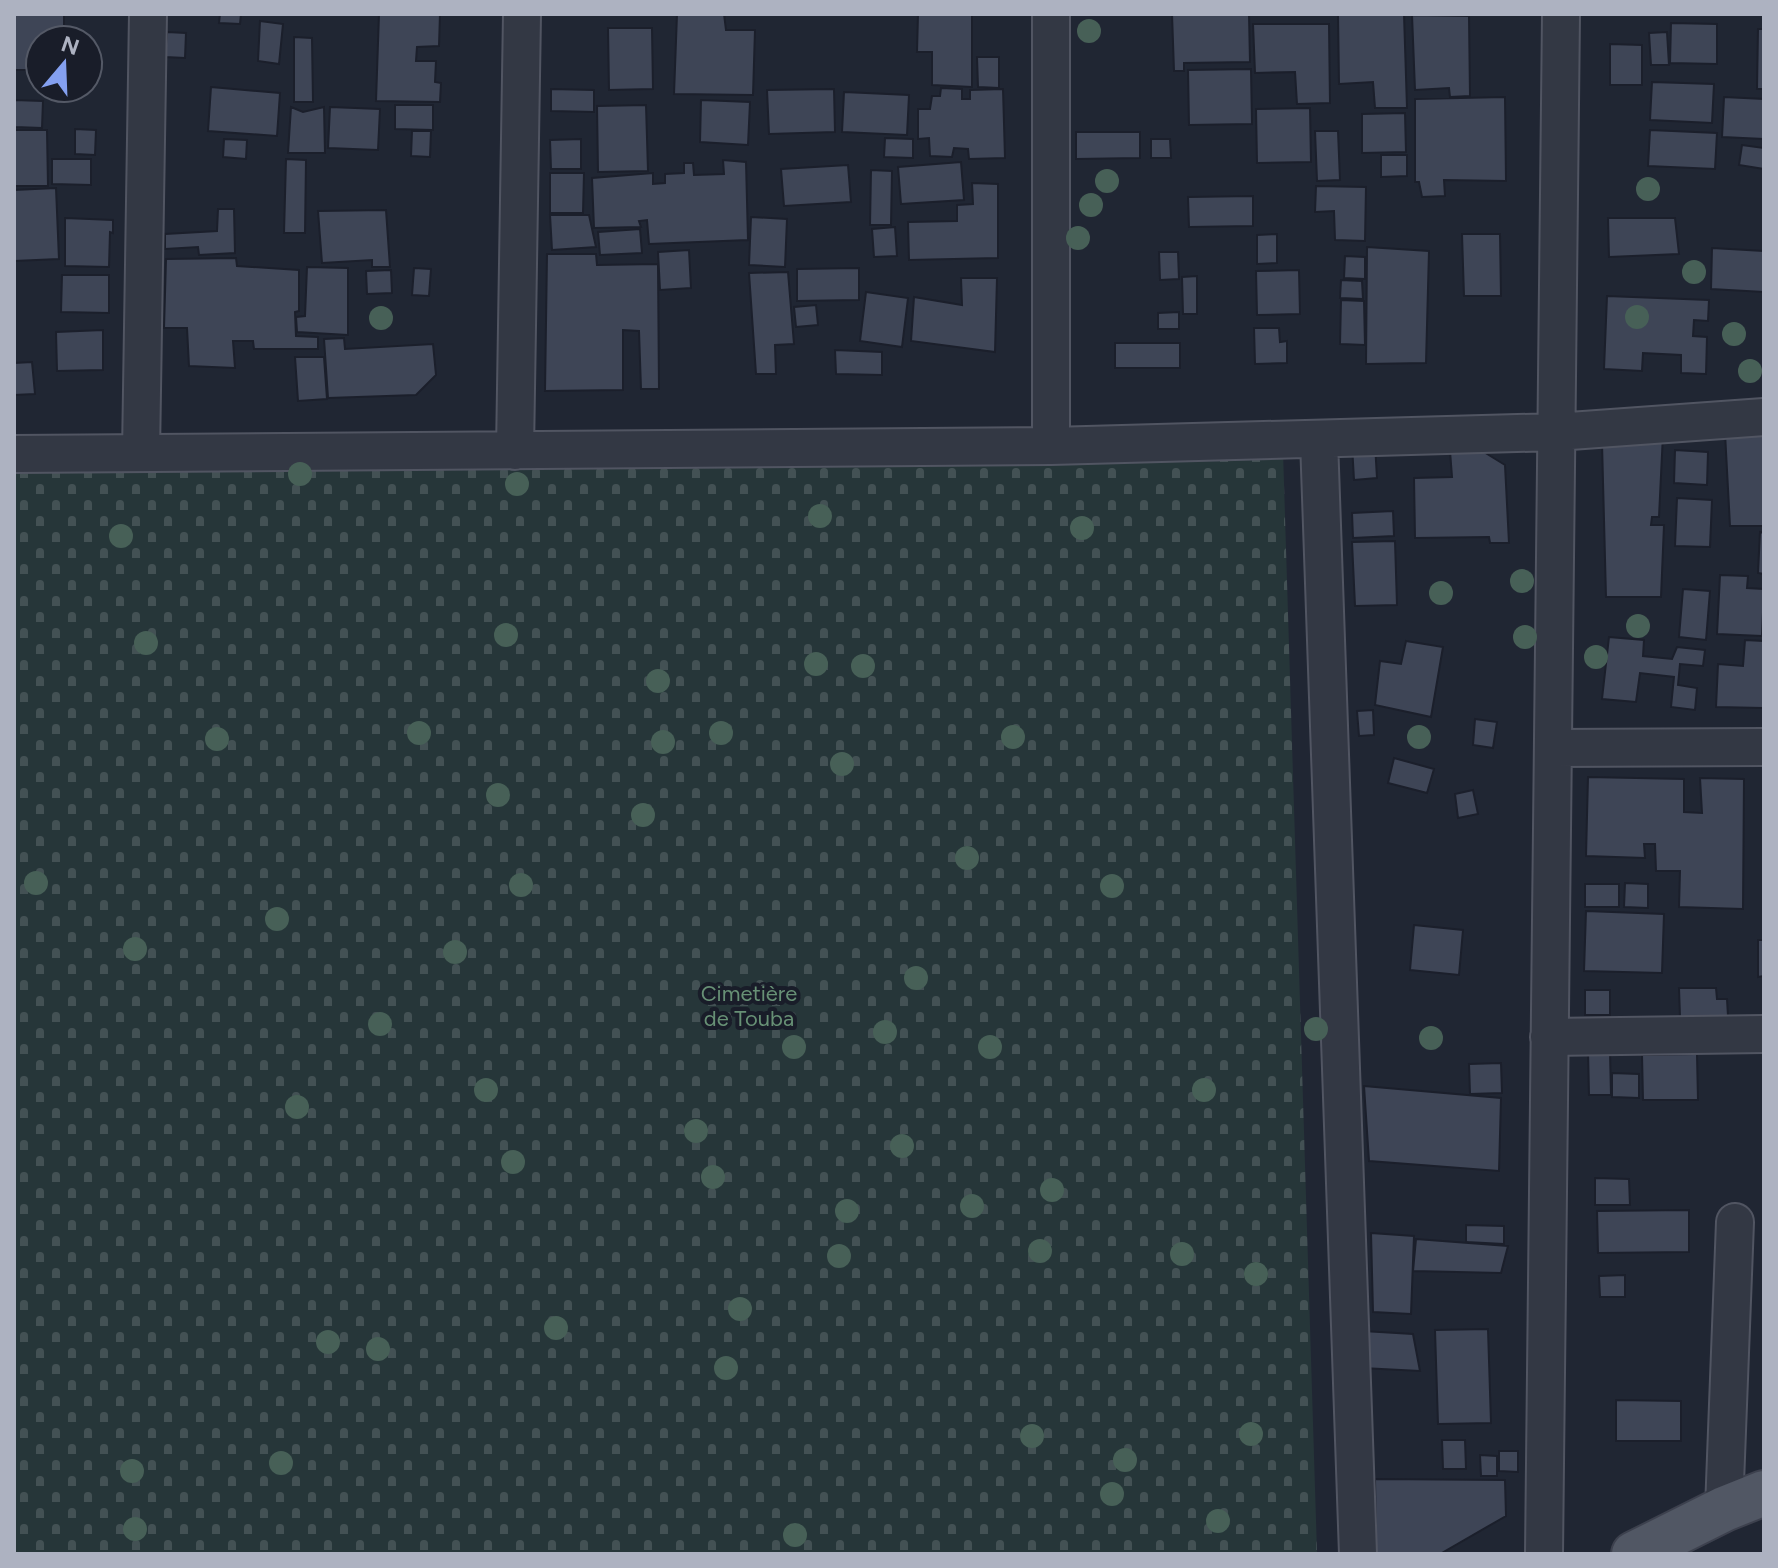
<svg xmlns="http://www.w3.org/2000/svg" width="1778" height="1568" viewBox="0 0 1778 1568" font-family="Figtree,sans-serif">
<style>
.cemetery{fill:url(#cemetery-stones)}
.building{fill:#3e4556;stroke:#1b1f2b;stroke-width:2}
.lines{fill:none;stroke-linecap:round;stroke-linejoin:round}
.minor-casing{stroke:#515562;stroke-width:40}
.major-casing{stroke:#3d414e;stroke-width:48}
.minor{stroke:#333844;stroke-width:36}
.major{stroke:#515764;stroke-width:44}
.tree{fill:#476057}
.labels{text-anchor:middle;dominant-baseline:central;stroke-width:8;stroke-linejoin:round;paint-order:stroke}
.park-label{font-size:22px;fill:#679075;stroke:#191d29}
</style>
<defs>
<pattern id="cemetery-stones" width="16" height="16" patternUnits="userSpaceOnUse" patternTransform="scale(2)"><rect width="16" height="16" fill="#263639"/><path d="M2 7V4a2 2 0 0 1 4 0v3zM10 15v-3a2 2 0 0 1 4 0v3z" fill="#435154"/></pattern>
</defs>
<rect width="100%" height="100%" fill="#202633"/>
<path class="cemetery" d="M1283 452 1317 1554H14V465Z"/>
<path class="building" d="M220 14H241L240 24 219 23Z
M379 14H440L439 46 417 47 416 61H436L435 82 441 83 440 102 376 101Z
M677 14H724L726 30H755L753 95 674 94Z
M918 14H972V87L932 85V52H917Z
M1172 14H1249L1250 62 1184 63V71H1174Z
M1338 14H1404L1407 108H1375L1373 82 1339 84Z
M14 15H64V40H40V70H14Z
M1412 15 1469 16 1470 96 1450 97 1449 88 1415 90Z
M260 21 283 24 279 64 258 61Z
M1671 23 1717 24V64L1670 63Z
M1253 24H1329L1330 103 1297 104 1295 72 1255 73Z
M608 28H652L653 89 609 90Z
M1758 29H1764V89H1757Z
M167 32 186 33 185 58 165 57Z
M1667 32 1669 65H1651L1649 33Z
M294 37 312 38 313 102H294Z
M1610 44 1642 45V85H1610Z
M977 57H999V88L978 87Z
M1251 69 1252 124 1189 125 1188 70Z
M1652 82 1714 84 1712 123 1650 120Z
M211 87 280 93 277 136 208 131Z
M941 88 962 89V99H970V90L1003 89 1005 158 969 159 968 149 954 148 952 157 930 156 929 138 918 139V109H930L932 96H940Z
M551 89 594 90V112L551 111Z
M834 89 835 132 769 134 767 90Z
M844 92 909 95 907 135 842 132Z
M1505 97 1506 181 1444 180 1445 196 1422 197 1419 182H1415V99Z
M1724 97 1764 99V139L1722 137Z
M14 100 43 101 42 128 14 127Z
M701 100 750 102 748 145 700 142Z
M395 105H433V130L395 129Z
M646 105 648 171 598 172 597 106Z
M291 107 303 112 324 107 325 153H288Z
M330 107 380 109 378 150 328 148Z
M1310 108 1311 162 1257 163 1256 109Z
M1405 113 1406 152 1362 153V114Z
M75 129 96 130 95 155 75 154Z
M14 130H47L48 186H14Z
M1650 130 1717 133 1715 169 1648 166Z
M412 131H431L430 157 411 156Z
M1315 131H1338L1340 180 1317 181Z
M1076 132H1140V158L1076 159Z
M885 138 913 139V158L884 157Z
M224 139 247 140 246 159 223 157Z
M581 139V169H551L550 140Z
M1151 139H1170L1171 158H1151Z
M1742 145 1764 148V169L1739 165Z
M1381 155H1407V176L1381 177Z
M52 159H91V185L52 184Z
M286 159 306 160 305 233H284Z
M723 160 746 162 748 240 649 244 647 220 639 221 641 227 594 228 592 178 653 173V184L665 183V174L684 173V163H693L694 175 724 174Z
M961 162 964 200 901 204 898 167Z
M848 165 851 202 784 206 781 169Z
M871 170 892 171 891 225H870Z
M550 173H584L583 213H550Z
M972 183 998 184V258L909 260 908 222 957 221V205L973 204Z
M1316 186 1366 187 1365 241 1335 240 1334 211 1315 212Z
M56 188 59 259 14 261V190Z
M1253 196V226L1189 227 1188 197Z
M218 209H234L235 253 199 255 198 247 165 249V234L217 231Z
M386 210 390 267H372V260L322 263 318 211Z
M550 215H589L596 247 552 250Z
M751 217 787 219 785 267 749 265Z
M65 218 113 220V233L110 232 109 267 65 266Z
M1608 218H1675L1679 254 1609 257Z
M895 227 897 256 874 257 872 229Z
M640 229 642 253 600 255 598 232Z
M1277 234V263L1257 264V235Z
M1462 234H1500L1501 296H1464Z
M1367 247 1429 251 1426 363 1366 364Z
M1712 248 1764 251V292L1711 289Z
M689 250 691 288 660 290 658 252Z
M1159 252H1178L1179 279 1160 280Z
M547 254H596L597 265 658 264 659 389H641L639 331 623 330V390L545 391Z
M1345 256 1365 257V279L1344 278Z
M236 258 237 266 299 270V311L295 312 296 336 318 337V349H254L253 341H233L235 368 189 366 187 328H164L166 259Z
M307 267 348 268V335L297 332 296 317 305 316Z
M414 268 431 269 429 296 412 295Z
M859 268V300L797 301V269Z
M391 270 392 293 367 294 366 271Z
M1299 270 1300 314 1257 315 1256 271Z
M788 272 794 344 775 345 776 374H756L749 273Z
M62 275H109V313L61 312Z
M1197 276V314H1183L1182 277Z
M961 278H997L995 352 911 341 914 297 962 305Z
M1341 280 1362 281 1363 299 1340 298Z
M866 292 908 298 902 347 860 341Z
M1607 296 1709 300 1708 321 1694 320 1693 336 1707 337 1706 374 1681 373V355L1643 353 1642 371 1604 369Z
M1341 300 1364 301 1365 345 1340 344Z
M816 305 818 325 796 327 794 307Z
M1179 312V329H1158V313Z
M1254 328H1279L1280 342 1287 341V363L1255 364Z
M103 330V370L57 371 56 332Z
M344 338 345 349 433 344 436 375 416 395 328 398 324 339Z
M1115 343H1180V368H1115Z
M835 350 882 352V375L836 374Z
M295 357H324L327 399 298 401Z
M32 362 35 394 14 395V363Z
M1725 433H1764V526H1730Z
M1663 434 1659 517H1652L1651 525H1664L1661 597H1606L1602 443Z
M1375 444 1377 478 1354 480 1352 445Z
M1479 449 1505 465 1509 543H1490L1489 537 1415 538 1414 478 1452 477 1450 451Z
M1675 450 1708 452 1707 485 1674 483Z
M1677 498 1712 500 1710 547 1675 546Z
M1393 511 1394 536 1353 538 1352 513Z
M1760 532 1764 533V574L1758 573Z
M1395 541 1397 605 1355 606 1352 542Z
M1720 575 1748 576 1747 588 1764 589 1762 636 1717 634Z
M1683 589 1710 591 1706 640 1679 637Z
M1609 637 1644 640 1643 656 1672 659 1677 647 1705 650 1703 666 1680 664 1678 685 1697 688 1695 710 1671 707 1674 677 1640 673 1636 702 1602 699Z
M1745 640 1764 641 1763 708 1716 707 1718 664 1743 666Z
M1406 641 1443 647 1431 717 1375 705 1380 661 1401 664Z
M1373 710 1374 735 1359 736 1357 711Z
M1475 719 1497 722 1493 748 1473 745Z
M1394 758 1434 769 1427 793 1388 783Z
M1588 777 1684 779V812L1702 813 1700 778 1744 779 1743 909 1679 907 1680 871H1656L1655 844H1644L1645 858 1586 856Z
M1473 790 1478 814 1458 818 1455 794Z
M1625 883 1648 884V908L1624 907Z
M1585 884H1619V907H1585Z
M1586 911 1664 914 1662 973 1584 971Z
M1414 925 1463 930 1459 975 1410 970Z
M1758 940H1764V976L1758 977Z
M1679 988H1716L1717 999H1727L1728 1016 1680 1017Z
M1585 990H1610V1015H1585Z
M1588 1051H1610L1611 1095H1589Z
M1694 1054H1697L1698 1100H1643L1642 1055Z
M1501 1063 1502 1093 1470 1094 1469 1064Z
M1612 1073 1639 1074V1098L1612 1097Z
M1364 1086 1501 1098 1499 1171 1369 1161Z
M1595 1178 1629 1179 1630 1205H1595Z
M1689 1210V1252L1598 1253 1597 1211Z
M1466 1225 1504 1226V1244L1466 1242Z
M1371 1233 1414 1236 1411 1314 1373 1312Z
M1416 1239 1508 1246 1501 1273 1413 1271Z
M1625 1275V1297H1600L1599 1276Z
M1488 1329 1491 1423 1438 1424 1435 1330Z
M1363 1331 1413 1334 1420 1371 1362 1368Z
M1616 1400 1681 1401V1441H1616Z
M1442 1440H1465L1466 1469H1443Z
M1499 1451H1518V1472L1499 1471Z
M1480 1455 1497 1456V1476H1481Z
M1375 1479 1505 1480 1506 1516 1440 1554H1376Z"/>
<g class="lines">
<g class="minor-casing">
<path id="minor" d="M1319 440 1358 1554
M1051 446V14
M515 451 522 14
M141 453 148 14
M14 454 1051 446 1556 432 1764 417
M1553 748 1764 747
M1549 1037 1764 1034
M1724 1509 1735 1222
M1544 1554 1561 14"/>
</g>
<g class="major-casing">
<path id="major" d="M1634 1554 1724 1509 1764 1493"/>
</g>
<use href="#minor" class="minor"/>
<use href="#major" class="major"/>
</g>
<g class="tree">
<circle cx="1089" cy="31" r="12"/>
<circle cx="1107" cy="181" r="12"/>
<circle cx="1648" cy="189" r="12"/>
<circle cx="1091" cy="205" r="12"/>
<circle cx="1078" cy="238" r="12"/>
<circle cx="1694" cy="272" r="12"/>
<circle cx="1637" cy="317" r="12"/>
<circle cx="381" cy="318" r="12"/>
<circle cx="1734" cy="334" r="12"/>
<circle cx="1750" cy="371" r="12"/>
<circle cx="300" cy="474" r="12"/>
<circle cx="517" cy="484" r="12"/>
<circle cx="820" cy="516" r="12"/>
<circle cx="1082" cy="528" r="12"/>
<circle cx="121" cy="536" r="12"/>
<circle cx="1522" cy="581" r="12"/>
<circle cx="1441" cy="593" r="12"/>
<circle cx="1638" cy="626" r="12"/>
<circle cx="506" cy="635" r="12"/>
<circle cx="1525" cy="637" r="12"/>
<circle cx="146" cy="643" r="12"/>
<circle cx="1596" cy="657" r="12"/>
<circle cx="816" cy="664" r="12"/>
<circle cx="863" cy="666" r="12"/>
<circle cx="658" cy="681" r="12"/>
<circle cx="419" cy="733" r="12"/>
<circle cx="721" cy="733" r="12"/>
<circle cx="1013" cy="737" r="12"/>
<circle cx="1419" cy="737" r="12"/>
<circle cx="217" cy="739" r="12"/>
<circle cx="663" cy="742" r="12"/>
<circle cx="842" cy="764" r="12"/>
<circle cx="498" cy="795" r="12"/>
<circle cx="643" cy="815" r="12"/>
<circle cx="967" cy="858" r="12"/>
<circle cx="36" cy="883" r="12"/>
<circle cx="521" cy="885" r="12"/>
<circle cx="1112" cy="886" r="12"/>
<circle cx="277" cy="919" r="12"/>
<circle cx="135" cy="949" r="12"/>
<circle cx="455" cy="952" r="12"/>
<circle cx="916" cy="978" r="12"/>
<circle cx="380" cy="1024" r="12"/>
<circle cx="1316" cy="1029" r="12"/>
<circle cx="885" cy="1032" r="12"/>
<circle cx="1431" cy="1038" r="12"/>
<circle cx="794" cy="1047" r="12"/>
<circle cx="990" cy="1047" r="12"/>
<circle cx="486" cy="1090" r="12"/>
<circle cx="1204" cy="1090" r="12"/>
<circle cx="297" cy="1107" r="12"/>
<circle cx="696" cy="1131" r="12"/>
<circle cx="902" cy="1146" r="12"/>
<circle cx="513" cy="1162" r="12"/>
<circle cx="713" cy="1177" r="12"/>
<circle cx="1052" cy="1190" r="12"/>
<circle cx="972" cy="1206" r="12"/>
<circle cx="847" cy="1211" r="12"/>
<circle cx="1040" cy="1251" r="12"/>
<circle cx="1182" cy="1254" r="12"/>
<circle cx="839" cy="1256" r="12"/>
<circle cx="1256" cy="1274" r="12"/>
<circle cx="740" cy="1309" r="12"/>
<circle cx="556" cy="1328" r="12"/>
<circle cx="328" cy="1342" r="12"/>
<circle cx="378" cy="1349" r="12"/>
<circle cx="726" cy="1368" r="12"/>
<circle cx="1251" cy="1434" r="12"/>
<circle cx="1032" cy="1436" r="12"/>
<circle cx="1125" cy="1460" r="12"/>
<circle cx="281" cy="1463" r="12"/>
<circle cx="132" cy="1471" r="12"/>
<circle cx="1112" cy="1494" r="12"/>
<circle cx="1218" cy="1521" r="12"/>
<circle cx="135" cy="1529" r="12"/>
<circle cx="795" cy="1535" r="12"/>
</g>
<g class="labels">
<g class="park-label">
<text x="749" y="993">Cimetière<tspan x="749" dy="25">de Touba</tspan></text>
</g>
</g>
<rect width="1778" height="1568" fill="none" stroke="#adb2c1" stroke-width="32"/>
<g transform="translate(64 64) rotate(19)"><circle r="38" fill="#191d29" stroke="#545966" stroke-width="2"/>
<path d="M0-6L14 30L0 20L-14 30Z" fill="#84a0f0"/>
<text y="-12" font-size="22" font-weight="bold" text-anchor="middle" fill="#adb2c1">N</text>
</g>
</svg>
